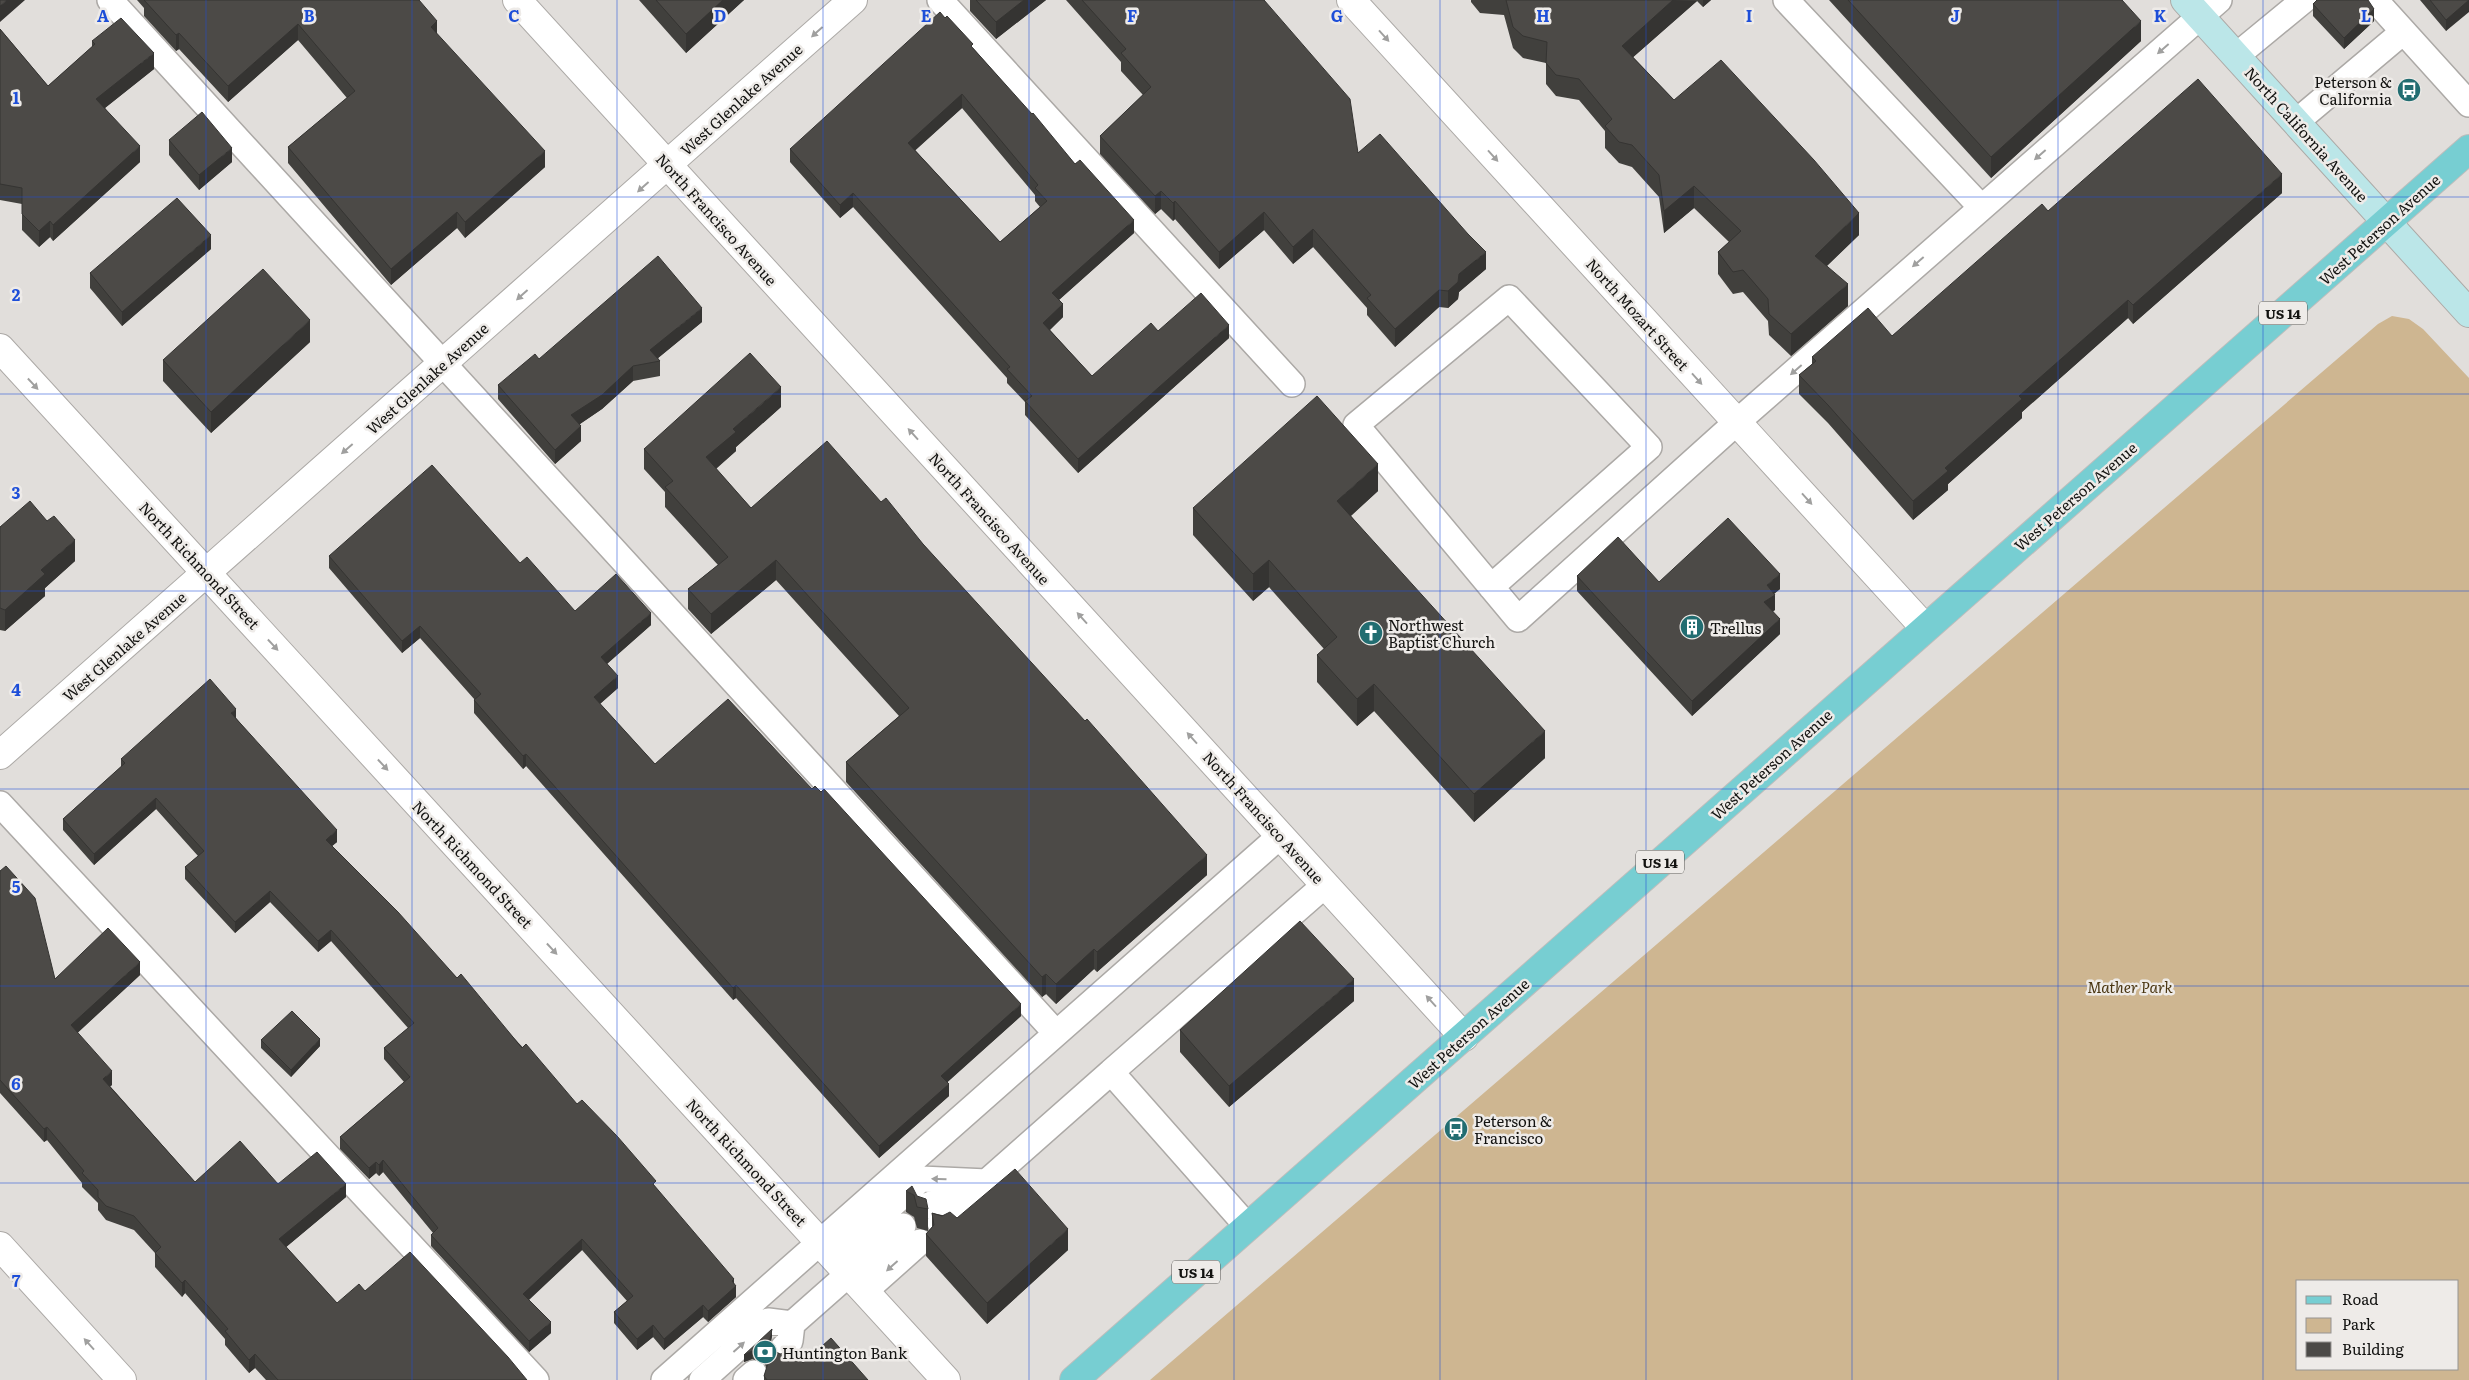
<svg xmlns="http://www.w3.org/2000/svg" width="2469" height="1380" viewBox="0 0 2469 1380" font-family="Literata,serif">
<style>
.green{fill:#ceb691;fill-rule:evenodd}
.lines{fill:none;stroke-linecap:round;stroke-linejoin:round}
.service-casing{stroke:#aca9a6;stroke-width:28}
.minor-casing{stroke:#aca9a6;stroke-width:30}
.secondary-casing{stroke:#aca9a6;stroke-width:30}
.primary-casing{stroke:#bdbdbc;stroke-width:30}
.service{stroke:#fff;stroke-width:25}
.minor{stroke:#fff;stroke-width:28}
.secondary{stroke:#bbe6e8;stroke-width:28}
.primary{stroke:#77ced2;stroke-width:28}
.wall{fill:#41403d;fill-rule:evenodd}
.shaded-wall{fill:#353432}
.building{fill:#4c4a47;stroke:#353432;fill-rule:evenodd}
.oneway{fill:#a0a09f}
.grid{fill:none;stroke:#1d4ed8;stroke-width:1;stroke-opacity:0.55}
.labels{text-anchor:middle;dominant-baseline:central;stroke-width:5;stroke-linejoin:round;paint-order:stroke}
.shield{fill:#eeebe8;stroke:#545351;stroke-width:1}
.shield-label{font-size:14px;font-weight:bold;fill:#121210}
.poi-label{font-size:15px;fill:#121210;stroke:#eeebe8;text-anchor:start}
.street-label{font-size:15px;fill:#121210;stroke:#eeebe8}
.park-label{font-size:15px;font-style:italic;fill:#493511;stroke:#eeebe8}
.grid-label{font-size:16px;text-anchor:middle;font-weight:bold;fill:#1d4ed8;stroke:#eeebe8;stroke-width:5;stroke-linejoin:round;paint-order:stroke}
</style>
<rect width="100%" height="100%" fill="#e1dedb"/>
<path class="green" d="M2392 316 2409 319 2423 329 2469 378V1380H1150L2378 324ZM2298 1281H2458V1369H2298Z"/>
<g class="lines">
<g class="service-casing">
<path id="service" d="M110 0 1056 1033
M940 0 1292 384
M1786 0 1981 207
M2375 0 2469 104
M2236 56 2304 0
M2296 122 2403 32
M1491 587 1649 447 1509 298 1356 425 1518 619 1737 422 2219 0
M0 804 536 1380
M926 1206 971 1188
M940 1223 1111 1072
M1248 1227 1111 1072 1325 885
M834 1257 921 1179 987 1182
M865 1291 920 1242
M783 1348 790 1341 792 1324
M664 1380 1280 836
M702 1380 768 1321 792 1324 903 1226
M746 1380 754 1373"/>
</g>
<g class="minor-casing">
<path id="minor" d="M517 0 1464 1037
M1351 0 1925 628
M0 348 946 1380
M0 755 853 0
M0 1246 122 1380"/>
</g>
<g class="secondary-casing">
<path id="secondary" d="M2185 0 2469 313"/>
</g>
<g class="primary-casing">
<path id="primary" d="M1074 1380 2469 149"/>
</g>
<use href="#service" class="service"/>
<use href="#minor" class="minor"/>
<use href="#secondary" class="secondary"/>
<use href="#primary" class="primary"/>
</g>
<path class="wall" d="M137 0H419L437 34 545 167 465 238 457 228 391 285 288 163V147L347 98 298 40 228 102 179 49 176 51 144 16V8Z
M639 0H744L686 53Z
M970 0H1046L996 39 970 11Z
M1066 0H1264L1358 153 1486 269 1459 292 1458 299 1448 308 1439 307 1395 347 1367 315V308L1313 247 1293 264 1264 230 1219 269 1175 219 1173 221 1161 209 1155 214 1100 154V136L1143 95 1121 71V62Z
M1471 0H1711L1703 7 1697 1 1633 57 1674 100 1859 235 1827 266 1848 306 1791 356 1769 335 1768 321 1743 292 1733 294 1718 274V252L1729 242 1694 208 1664 233 1659 197 1632 167 1619 163 1605 148V131L1579 100 1556 96 1546 84V63L1523 58 1513 48 1504 15 1480 13 1471 2Z
M1829 0H2122L2141 41 1991 178Z
M2420 0H2469L2446 31Z
M2313 4 2374 21 2344 49 2313 16Z
M0 29 48 86 92 47V41L154 69 105 108 140 162 53 241 50 237 39 247 22 230V204L0 200Z
M973 48 1075 164 1134 233 1059 300 1063 317 1050 330 1092 376 1158 331 1229 338 1078 473 1025 415V402L1007 383V378L853 207 840 218 790 162V149ZM962 108 1035 195V201L1040 207 1000 242 915 150Z
M169 140 232 162 199 190 169 155Z
M2282 193 2133 324 2128 318 2022 412V418L1948 484V490L1913 520 1828 423 1799 394V375L1812 364V357L1892 336 2048 211Z
M211 249 122 326 90 288V273Z
M702 322 658 358 660 361V376L633 381 602 409 580 424 581 441 555 464 498 399V385L539 359Z
M310 342 211 433 163 381V360Z
M781 407 736 447V451L716 469 751 508 881 502 923 544 1207 875 1097 972 1094 969 1056 1004 1046 994 1042 997 846 782V762L899 716 776 580 711 634 688 609V589L718 565 665 507V492L644 469V449Z
M1378 491 1351 516 1545 758 1474 822 1374 711 1357 726 1317 682V655L1324 649 1269 587 1253 601 1193 535V508Z
M0 527 75 561 45 588V596L5 631 0 630Z
M329 556 520 563 575 611 651 625 607 664 618 688 600 704 655 764 1021 1016 947 1082 949 1096 879 1158 736 998 733 1000 526 766 523 769 474 713V700H475L420 638 402 653 329 568Z
M1577 576 1659 582 1780 589 1774 594 1775 610 1773 611 1780 634 1692 716 1577 591Z
M236 718 337 842 332 846 656 1188 734 1283 736 1297 708 1322 703 1317 664 1350 653 1337 637 1350 614 1323V1312L627 1301 582 1250 529 1300 551 1333 529 1352 431 1246V1235L433 1233 383 1172 379 1176 376 1173 369 1179 340 1149V1137L404 1082 384 1059V1048L408 1028 331 941 318 952 270 902 235 933 185 879V867L198 856 156 809 94 865 63 830V819L121 767V759Z
M0 871 55 979 140 975 77 1033 112 1085 110 1086 195 1182 278 1184 346 1197 286 1247 337 1303 365 1291 527 1380H266L255 1368 249 1373 225 1345V1339L185 1293 182 1297 155 1267V1253L134 1230 106 1220 98 1210V1203L82 1187V1183L47 1140 44 1142 0 1093Z
M1354 1001 1229 1107 1180 1052V1030Z
M261 1040 320 1046 291 1077 261 1048Z
M906 1191 917 1196 928 1209V1231L917 1228 914 1217 906 1212Z
M932 1213 957 1218 1068 1250 987 1324 926 1256V1234L932 1227Z
M772 1336 770 1346 773 1350 780 1354 803 1363 868 1380H764V1376L767 1368 764 1363 752 1359 744 1362V1355Z"/>
<path class="shaded-wall" d="M7 0H25L0 22V6Z
M723 0H744L686 53V34Z
M1024 0H1046L996 39V22Z
M1673 0 1697 1 1622 67V46Z
M1703 0H1711L1703 7Z
M2469 0V12L2446 31V20Z
M2374 9V21L2344 49V38Z
M437 21V37L431 27Z
M2141 21V41L1991 178V157Z
M298 24V40L228 102V86Z
M179 33V49L176 51V35Z
M154 53V69L96 115V99Z
M962 94V108L908 157V143Z
M140 146V162L53 241V225Z
M232 148V162L199 190V175Z
M545 151V167L465 238V222Z
M2282 174V193L2133 324V305Z
M1694 186V208L1664 233V211Z
M1161 191V209L1155 214V196Z
M853 193V207L840 218V205Z
M1175 201V219L1173 221V203Z
M457 212V228L391 285V269Z
M1264 212V230L1219 269V252Z
M1859 213V235L1815 277V256Z
M1134 220V233L1052 306V293Z
M50 221V237L39 247V231Z
M1313 229V247L1293 264V247Z
M211 235V249L122 326V312Z
M1486 252V269L1459 292 1458 299 1448 308V291L1459 274Z
M1848 284V306L1791 356V334Z
M1439 290V307L1395 347V329Z
M2128 300V318L2022 412V418L1948 484V490L1913 520V501L1945 468 2019 396Z
M1063 304V317L1043 336V323Z
M702 308V322L652 363 650 350Z
M310 320V342L211 433V412Z
M1229 325V338L1078 473V459Z
M633 366V381L602 409 571 430V415Z
M781 387V407L736 447V451L706 477V457L733 429Z
M581 426V441L555 464V450Z
M1378 464V491L1337 528V501Z
M75 540V561L45 588V596L5 631V610L41 570Z
M776 560V580L711 634V614Z
M1269 560V587L1253 601V574Z
M1780 574V589L1767 599V585Z
M1775 595V610L1764 617V602Z
M651 613V625L601 669V657Z
M1780 619V634L1692 716V701Z
M420 626V638L402 653V641Z
M618 676V688L594 709V697Z
M1374 684V711L1357 726V699Z
M236 709V720L231 713Z
M1545 731V758L1474 822V794Z
M526 754V766L523 769V756Z
M156 798V809L94 865V854Z
M337 830V842L326 851V840Z
M1207 855V875L1097 972V952Z
M270 891V902L235 933V922Z
M331 930V941L318 952V941Z
M1094 949V969L1056 1004V984Z
M140 962V975L71 1039V1025Z
M1046 974V994L1042 997V977Z
M1354 979V1001L1229 1107V1086Z
M736 985V998L733 1000V988Z
M1021 1004V1016L941 1088V1076Z
M320 1039V1046L291 1077V1070Z
M112 1071V1085L103 1092V1079Z
M949 1084V1096L879 1158V1146Z
M47 1127V1140L44 1142V1129Z
M383 1160V1172L379 1176V1165Z
M376 1162V1173L369 1179V1168Z
M346 1184V1197L279 1253V1239Z
M1068 1229V1250L987 1324V1303Z
M582 1239V1250L523 1305V1294Z
M734 1279V1287L736 1286V1297L708 1322V1311Z
M185 1280V1293L182 1297V1283Z
M703 1305V1317L664 1350V1339Z
M551 1322V1333L529 1352V1341Z
M653 1325V1337L637 1350V1339Z
M772 1329V1336L769 1351V1344Z
M752 1351V1359L744 1362V1355Z
M255 1354V1368L249 1373V1360Z"/>
<path class="building" d="M0 0H7L0 6Z
M144 0H419L437 21 431 27 545 151 465 222 457 212 391 269 288 147 355 91 298 24 228 86 179 33 176 35Z
M656 0H723L686 34Z
M976 0H1024L996 22Z
M1082 0H1264L1350 99 1358 153 1380 134 1468 234 1486 252 1459 274 1458 282 1448 291 1439 290 1395 329 1367 298 1371 295 1313 229 1293 247 1264 212 1219 252 1175 201 1173 203 1161 191 1155 196 1100 136 1151 87 1121 53 1126 49Z
M1506 0H1673L1622 46 1674 100 1721 60 1814 160 1859 213 1815 256 1848 284 1791 334 1769 314 1768 299 1743 270 1733 272 1718 252 1741 231 1694 186 1664 211 1659 175 1632 145 1619 142 1605 126 1612 119 1579 79 1556 75 1546 63 1547 42 1523 36 1513 27Z
M1848 0H2122L2141 21 1991 157Z
M2317 0H2368L2374 9 2344 38 2313 4Z
M2430 0H2469L2446 20Z
M940 12 945 18 947 16 973 44 971 46 1032 114 1033 113 1075 164 1080 160 1134 220 1052 293 1063 304 1043 323 1092 376 1151 323 1158 331 1201 293 1229 325 1078 459 1025 401 1032 396 1007 369 1010 367 853 193 840 205 790 149ZM962 94 1038 185 1035 188 1047 201 1000 242 908 143Z
M121 18 154 53 96 99 140 146 53 225 50 221 39 231 22 214V188L0 184V29L48 86 95 44 92 41Z
M2198 79 2282 174 2133 305 2128 300 2019 396 2022 399 1945 468 1948 471 1913 501 1828 405 1799 375 1816 361 1812 357 1868 308 1892 336 2042 204 2048 211Z
M202 112 232 148 199 175 169 140Z
M177 198 211 235 122 312 90 273Z
M658 256 702 308 650 350 660 361 633 366 602 395 571 415 581 426 555 450 498 385 535 354 539 359Z
M263 269 310 320 211 412 163 360Z
M750 353 781 387 733 429 736 432 706 457 751 508 827 441 881 502 886 498 923 544 1085 721 1087 719 1207 855 1097 952 1094 949 1056 984 1046 974 1042 977 846 762 909 708 776 560 711 614 688 589 728 557 665 487 673 481 644 449Z
M1317 396 1378 464 1337 501 1545 731 1474 794 1374 684 1357 699 1317 655 1337 637 1269 560 1253 574 1193 508Z
M432 465 520 563 527 557 575 611 616 574 651 613 601 657 618 676 594 697 655 764 728 699 812 789 815 786 821 792 824 789 1021 1004 941 1076 949 1084 879 1146 736 985 733 988 526 754 523 756 474 700 481 694 420 626 402 641 329 556Z
M30 501 47 521 54 516 75 540 41 570 45 574 5 610 0 608V527Z
M1728 518 1780 574 1767 585 1775 595 1764 602 1780 619 1692 701 1577 576 1618 537 1659 582Z
M210 679 236 709 231 713 337 830 326 840 398 912 457 978 461 974 522 1048 526 1044 577 1104 582 1100 617 1136 656 1181 653 1184 734 1279 732 1281 736 1286 708 1311 703 1305 664 1339 653 1325 637 1339 614 1312 633 1296 582 1239 523 1294 551 1322 529 1341 431 1235 438 1228 383 1160 379 1165 376 1162 369 1168 340 1137 410 1077 384 1048 414 1023 331 930 318 941 270 891 235 922 185 867 204 851 156 798 94 854 63 819 125 763 121 759Z
M6 866 35 898 55 979 108 928 140 962 71 1025 112 1071 103 1079 195 1182 240 1141 278 1184 317 1152 346 1184 279 1239 337 1303 359 1284 365 1291 410 1252 508 1357 527 1380H278L255 1354 249 1360 225 1331 228 1329 185 1280 182 1283 155 1253 161 1247 134 1216 106 1206 98 1197V1190L82 1173 84 1171 47 1127 44 1129 0 1080V871Z
M1300 921 1354 979 1229 1086 1180 1030Z
M292 1011 320 1039 291 1070 261 1040Z
M1015 1169 1068 1229 987 1303 926 1234 934 1225 932 1213 942 1216 950 1212 957 1218Z
M912 1186 917 1196 926 1199 928 1209 917 1207 914 1195 906 1191Z
M772 1329 769 1344 773 1350 780 1354 792 1351 803 1363 831 1338 868 1380H767L764 1376 768 1363 764 1356 752 1351 744 1355Z"/>
<defs><path id="oneway-solid" d="M-6-.8H1V-3.2L6.5 0L1 3.2V.8H-6Z" transform="scale(1.25)"/></defs>
<g class="oneway">
<use href="#oneway-solid" transform="translate(817 32) rotate(138)"/>
<use href="#oneway-solid" transform="translate(1384 36) rotate(48)"/>
<use href="#oneway-solid" transform="translate(2163 49) rotate(139)"/>
<use href="#oneway-solid" transform="translate(2040 155) rotate(139)"/>
<use href="#oneway-solid" transform="translate(1493 156) rotate(48)"/>
<use href="#oneway-solid" transform="translate(643 187) rotate(138)"/>
<use href="#oneway-solid" transform="translate(1918 262) rotate(139)"/>
<use href="#oneway-solid" transform="translate(522 295) rotate(138)"/>
<use href="#oneway-solid" transform="translate(1796 370) rotate(139)"/>
<use href="#oneway-solid" transform="translate(1697 379) rotate(48)"/>
<use href="#oneway-solid" transform="translate(33 384) rotate(47)"/>
<use href="#oneway-solid" transform="translate(913 434) rotate(-132)"/>
<use href="#oneway-solid" transform="translate(347 449) rotate(139)"/>
<use href="#oneway-solid" transform="translate(1807 499) rotate(48)"/>
<use href="#oneway-solid" transform="translate(1082 618) rotate(-132)"/>
<use href="#oneway-solid" transform="translate(273 645) rotate(47)"/>
<use href="#oneway-solid" transform="translate(1192 738) rotate(-132)"/>
<use href="#oneway-solid" transform="translate(383 765) rotate(47)"/>
<use href="#oneway-solid" transform="translate(552 949) rotate(47)"/>
<use href="#oneway-solid" transform="translate(1431 1001) rotate(-132)"/>
<use href="#oneway-solid" transform="translate(939 1179) rotate(-178)"/>
<use href="#oneway-solid" transform="translate(892 1266) rotate(138)"/>
<use href="#oneway-solid" transform="translate(89 1344) rotate(-132)"/>
<use href="#oneway-solid" transform="translate(739 1347) rotate(-42)"/>
</g>
<path class="grid" d="M206 0V1380M412 0V1380M617 0V1380M823 0V1380M1029 0V1380M1234 0V1380M1440 0V1380M1646 0V1380M1852 0V1380M2058 0V1380M2263 0V1380M0 197H2469M0 394H2469M0 591H2469M0 789H2469M0 986H2469M0 1183H2469"/>
<defs>
<g id="bus-disc" transform="scale(1.25)"><circle r="9.5" fill="#226d71" stroke="#eeebe8"/><path d="M-5-6H5V4H4V6H2V4H-2V6H-4V4H-5ZM-3.5-4V0h7V-4ZM-3.5 1.2v1.5H-2V1.2ZM2 1.2v1.5H3.5V1.2Z" fill="#fff"/></g>
<g id="building-disc" transform="scale(1.25)"><circle r="9.5" fill="#226d71" stroke="#eeebe8"/><path d="M-4-6H4V6H1V3H-1V6H-4ZM-2.5-4.3h1.7v1.8h-1.7ZM.8-4.3h1.7v1.8H.8ZM-2.5-1h1.7V.8h-1.7ZM.8-1h1.7V.8H.8Z" fill="#fff"/></g>
<g id="church-disc" transform="scale(1.25)"><circle r="9.5" fill="#226d71" stroke="#eeebe8"/><path d="M-1.2-6h2.4v3.5h3.3v2.4h-3.3V6h-2.4V-.1h-3.3v-2.4h3.3Z" fill="#fff"/></g>
<g id="bank-disc" transform="scale(1.25)"><circle r="9.5" fill="#226d71" stroke="#eeebe8"/><path d="M-6-4H6V4H-6ZM0-2.3a2.3 2.3 0 1 0 0 4.6a2.3 2.3 0 1 0 0-4.6Z" fill="#fff"/></g>
</defs>
<g fill-rule="evenodd">
<use href="#bus-disc" x="2409" y="90"/>
<use href="#building-disc" x="1692" y="627"/>
<use href="#church-disc" x="1371" y="633"/>
<use href="#bus-disc" x="1456" y="1129"/>
<use href="#bank-disc" x="765" y="1352"/>
</g>
<g class="labels">
<g class="shield">
<rect x="2259" y="301.5" width="48" height="23" rx="4"/>
<rect x="1636" y="850.5" width="48" height="23" rx="4"/>
<rect x="1172" y="1260.5" width="48" height="23" rx="4"/>
</g>
<g class="shield-label">
<text x="2283" y="313">US 14</text>
<text x="1660" y="862">US 14</text>
<text x="1196" y="1272">US 14</text>
</g>
<g class="poi-label">
<text x="2392" y="81" text-anchor="end">Peterson &amp;<tspan x="2392" dy="17">California</tspan></text>
<text x="1388" y="624">Northwest<tspan x="1388" dy="17">Baptist Church</tspan></text>
<text x="1710" y="627">Trellus</text>
<text x="1474" y="1120">Peterson &amp;<tspan x="1474" dy="17">Francisco</tspan></text>
<text x="782" y="1352">Huntington Bank</text>
</g>
<g class="street-label">
<text transform="translate(741 99) rotate(-42)">West Glenlake Avenue</text>
<text transform="translate(2307 134) rotate(48)">North California Avenue</text>
<text transform="translate(717 219) rotate(48)">North Francisco Avenue</text>
<text transform="translate(2379 229) rotate(-42)">West Peterson Avenue</text>
<text transform="translate(1638 314) rotate(48)">North Mozart Street</text>
<text transform="translate(427 378) rotate(-42)">West Glenlake Avenue</text>
<text transform="translate(2075 496) rotate(-41)">West Peterson Avenue</text>
<text transform="translate(990 518) rotate(48)">North Francisco Avenue</text>
<text transform="translate(200 565) rotate(47)">North Richmond Street</text>
<text transform="translate(124 646) rotate(-41)">West Glenlake Avenue</text>
<text transform="translate(1771 764) rotate(-42)">West Peterson Avenue</text>
<text transform="translate(1264 817) rotate(48)">North Francisco Avenue</text>
<text transform="translate(473 864) rotate(47)">North Richmond Street</text>
<text transform="translate(1468 1033) rotate(-42)">West Peterson Avenue</text>
<text transform="translate(747 1162) rotate(47)">North Richmond Street</text>
</g>
<g class="park-label">
<text x="2130" y="986">Mather Park</text>
</g>
</g>
<g class="grid-label">
<text x="103" y="22">A</text>
<text x="309" y="22">B</text>
<text x="514" y="22">C</text>
<text x="720" y="22">D</text>
<text x="926" y="22">E</text>
<text x="1132" y="22">F</text>
<text x="1337" y="22">G</text>
<text x="1543" y="22">H</text>
<text x="1749" y="22">I</text>
<text x="1955" y="22">J</text>
<text x="2160" y="22">K</text>
<text x="2366" y="22">L</text>
<text x="16" y="104">1</text>
<text x="16" y="301">2</text>
<text x="16" y="499">3</text>
<text x="16" y="696">4</text>
<text x="16" y="893">5</text>
<text x="16" y="1090">6</text>
<text x="16" y="1287">7</text>
</g>
<rect x="2296" y="1280" width="162" height="90" fill="#eeebe8" stroke="#969492"/>
<rect x="2306" y="1296" width="25" height="8" fill="#77ced2" stroke="#969492"/>
<text x="2342" y="1305" font-size="15" fill="#121210">Road</text>
<rect x="2306" y="1318" width="25" height="15" fill="#ceb691" stroke="#969492"/>
<text x="2342" y="1330" font-size="15" fill="#121210">Park</text>
<rect x="2306" y="1342" width="25" height="15" fill="#4c4a47" stroke="#969492"/>
<text x="2342" y="1355" font-size="15" fill="#121210">Building</text>
</svg>
